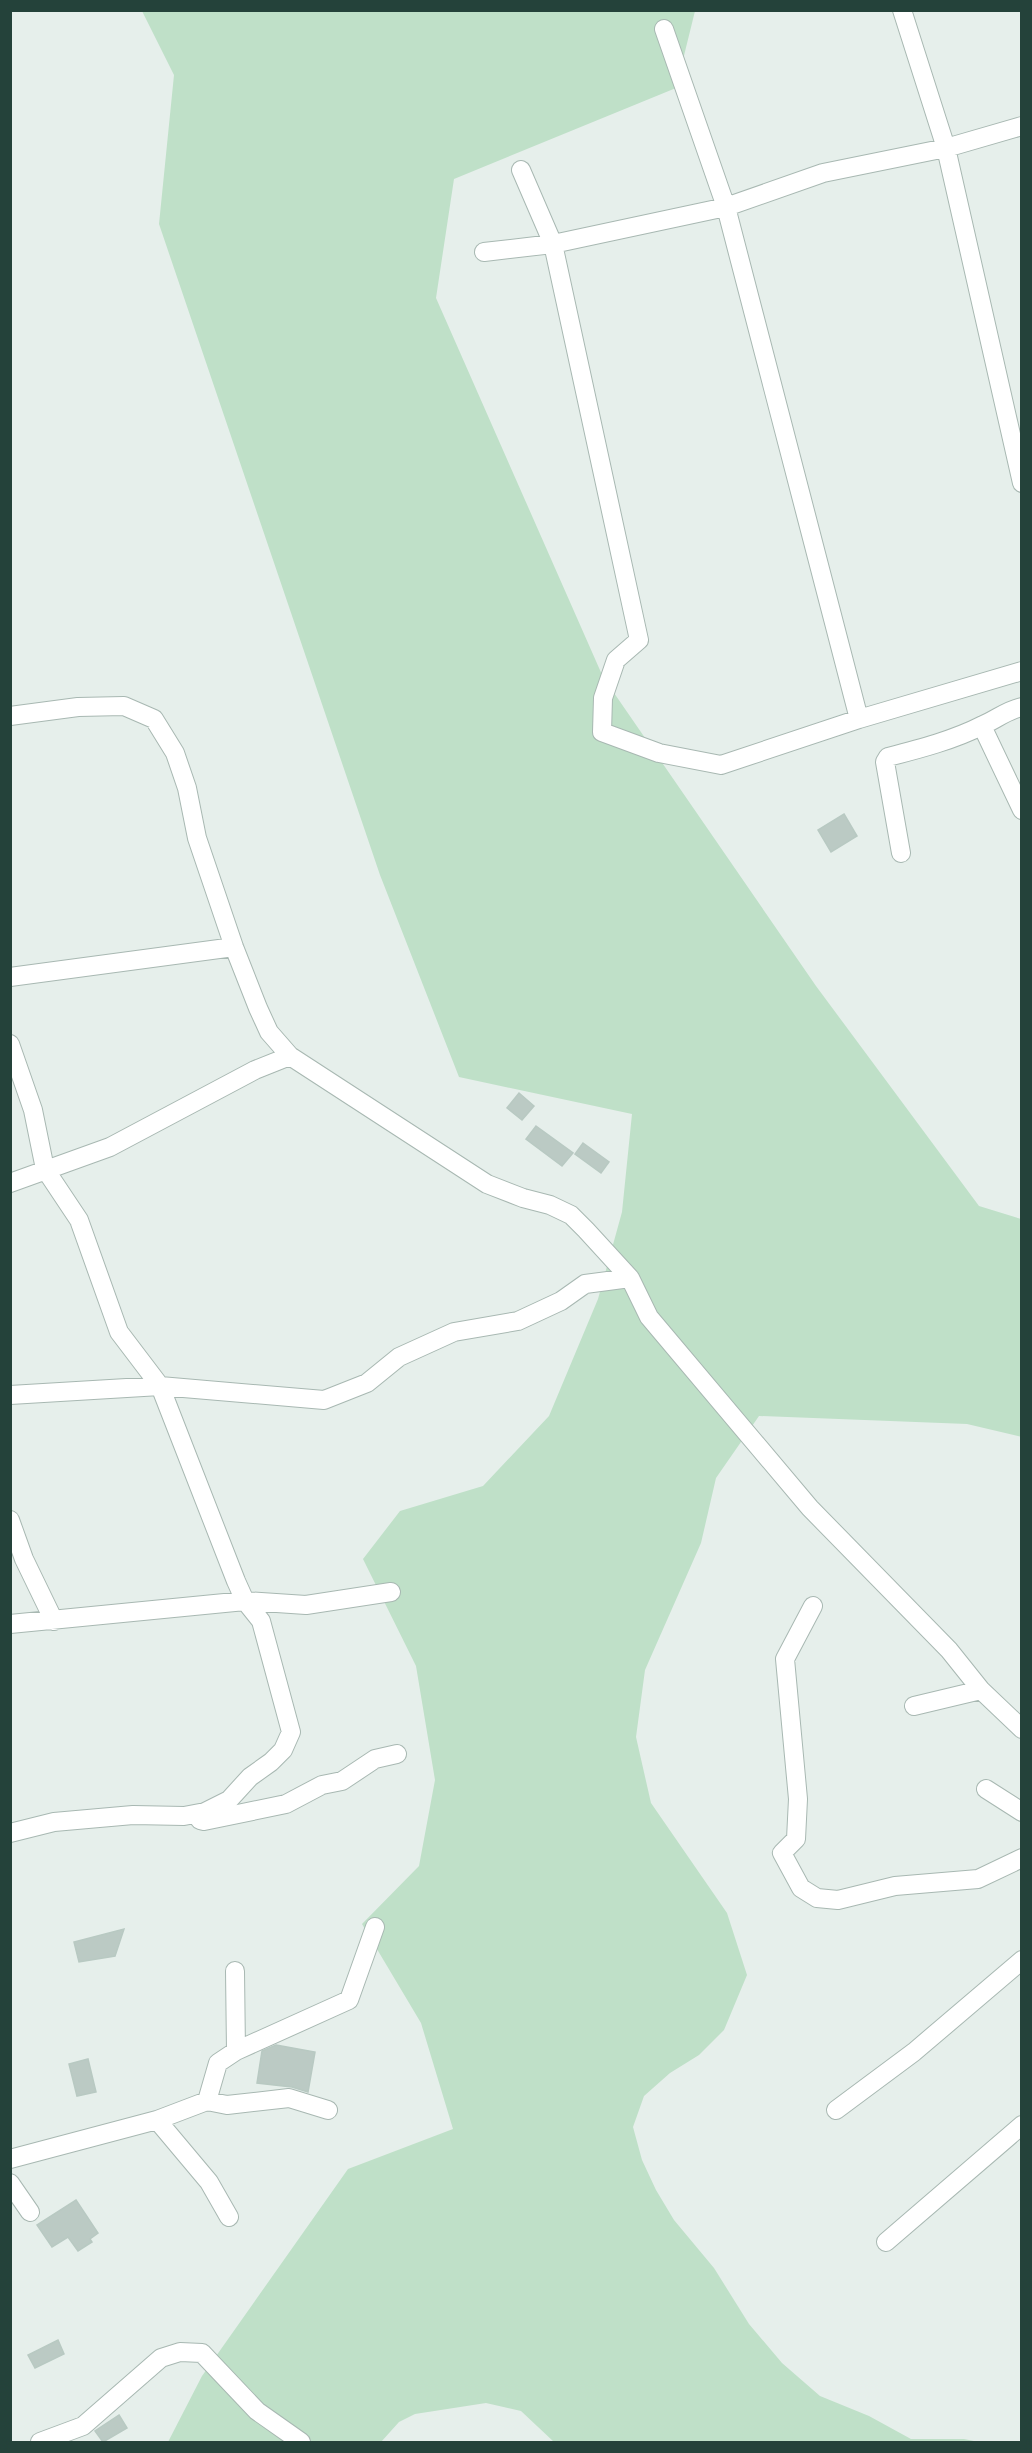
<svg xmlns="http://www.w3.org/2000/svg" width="1032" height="2453" viewBox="0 0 1032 2453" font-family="'Golos Text',sans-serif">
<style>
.green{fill:#bfe0c8}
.building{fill:#bbcac4;stroke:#b8c9c2;stroke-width:1.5}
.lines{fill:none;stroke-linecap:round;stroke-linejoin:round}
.minor-casing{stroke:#a8b8b2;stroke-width:20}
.minor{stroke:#fff;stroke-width:18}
</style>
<rect width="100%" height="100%" fill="#e6efeb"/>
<path class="green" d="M142 11H695L676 88 454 179 436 298 603 677 816 986 979 1206 1021 1219 1022 1437 967 1424 759 1416 716 1478 701 1543 645 1670 636 1737 651 1803 727 1913 747 1975 724 2030 699 2055 670 2073 644 2096 633 2127 642 2160 656 2190 674 2220 714 2268 749 2324 782 2363 820 2396 869 2416 911 2439H964L979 2442H554L521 2411 486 2403 415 2414 399 2422 381 2442H168L202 2376 348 2169 453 2129 421 2023 362 1924 419 1866 435 1780 416 1666 363 1559 400 1511 483 1486 549 1416 598 1299 622 1212 632 1114 459 1077 380 875 159 224 174 75Z"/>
<path class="building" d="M844 814 857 836 831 852 818 830Z
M519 1093 534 1106 522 1120 507 1108Z
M536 1126 573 1153 562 1166 526 1139Z
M583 1143 609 1162 601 1173 575 1154Z
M124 1929 115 1956 79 1962 74 1942Z
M276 2045 315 2052 308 2092 292 2087 257 2083 262 2051Z
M88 2059 96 2092 77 2096 69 2064Z
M76 2200 98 2233 90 2239 92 2242 78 2251 68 2237 52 2247 37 2225Z
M58 2340 64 2354 35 2368 28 2355Z
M119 2415 127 2428 103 2442 95 2431Z"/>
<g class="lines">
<g class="minor-casing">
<path id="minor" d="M902 10 946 148 1022 483
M664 29 726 207 859 719
M521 170 553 244 639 640 616 660 603 698 602 732 659 753 721 765 859 719 1022 671
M484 252 553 244 726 207 823 173 946 148 1022 126
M10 716 78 707 124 706 154 719 175 753 187 788 197 838 234 947 258 1008 269 1032 290 1056 487 1184 523 1198 550 1205 571 1215 586 1230 630 1278 649 1317 810 1508 949 1650 981 1690 1022 1729
M982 726 1022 810
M901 853 885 762 888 757C919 749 954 740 983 725 997 719 1007 710 1022 707
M10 977 234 947
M10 1044 33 1110 45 1169 79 1220 119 1332 160 1386 236 1581 245 1601 261 1621 291 1732 283 1750 271 1762 250 1777 229 1800 205 1812 184 1816 133 1815 54 1822 10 1833
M10 1183 110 1147 255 1070 290 1056
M10 1395 160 1386 324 1400 367 1383 399 1357 454 1332 518 1321 561 1301 585 1284 630 1278
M10 1520 24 1559 54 1621
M813 1606 785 1659 798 1799 796 1839 782 1853 801 1888 817 1898 838 1900 895 1886 978 1879 1022 1858
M10 1624 245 1601 306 1605 391 1592
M914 1706 981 1690
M986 1789 1022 1812
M200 1820 204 1821 286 1804 322 1785 342 1781 375 1759 397 1754
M236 2051 349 2000 375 1927
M207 2101 227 2105 289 2098 328 2110
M836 2110 914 2052 1022 1960
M157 2120 209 2182 229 2217
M10 2159 157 2120 207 2101 218 2063 236 2051 235 1971
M10 2183 30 2212
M886 2242 1022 2125
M40 2442 83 2426 161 2358 180 2352 202 2353 257 2411 301 2442"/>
</g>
<use href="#minor" class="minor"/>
</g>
<rect width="1032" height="2453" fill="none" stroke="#24423a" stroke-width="24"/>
</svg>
